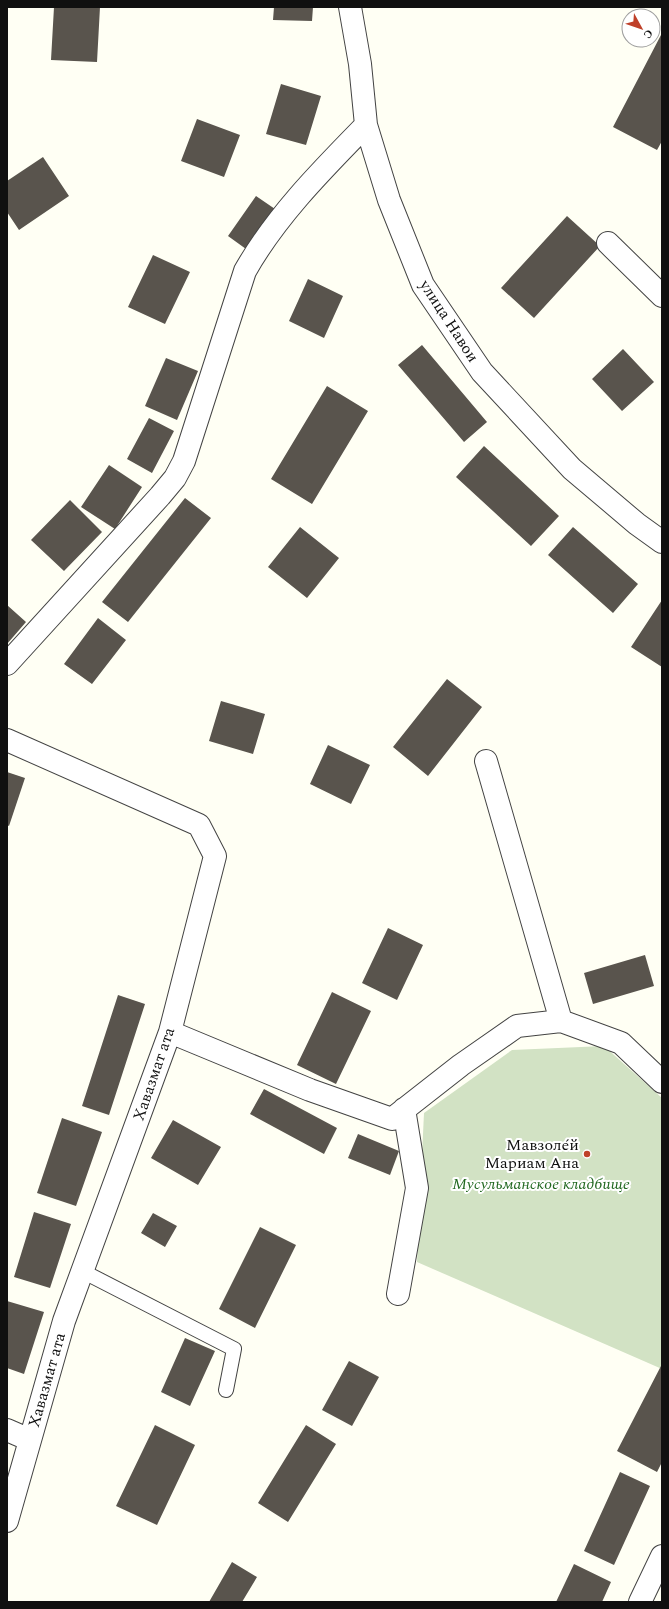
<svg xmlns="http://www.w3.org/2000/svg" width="669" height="1609" viewBox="0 0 669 1609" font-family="Spectral,serif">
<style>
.cemetery{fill:#d2e2c4}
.building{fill:#59544d}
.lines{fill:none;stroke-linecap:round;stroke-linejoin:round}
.service-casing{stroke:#434343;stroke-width:16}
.minor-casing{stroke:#434343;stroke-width:24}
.tertiary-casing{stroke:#434343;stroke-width:24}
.service{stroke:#fff;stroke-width:14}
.minor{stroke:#fff;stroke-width:22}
.tertiary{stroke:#fff;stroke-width:22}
.poi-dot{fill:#bf4029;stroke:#fff;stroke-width:1.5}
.labels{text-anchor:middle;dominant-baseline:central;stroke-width:4;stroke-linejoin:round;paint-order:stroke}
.street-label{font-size:16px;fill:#101010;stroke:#fff}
.poi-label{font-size:16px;fill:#101010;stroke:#fff;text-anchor:end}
.park-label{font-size:16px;font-style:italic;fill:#216820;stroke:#fff}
</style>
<rect width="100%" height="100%" fill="#fffff4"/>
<path class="cemetery" d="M604 1046 662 1098V1369L417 1262 424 1113 512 1050Z"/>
<path class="building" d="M54 7H100L97 62 51 60Z
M274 7H313L312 21 273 20Z
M662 33V141L657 150 613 127Z
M281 84 321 96 306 145 266 134Z
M197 119 240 135 224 177 181 161Z
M43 157 69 196 19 230 7 212V181Z
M256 196 275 209 246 249 228 236Z
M567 216 600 246 534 318 501 288Z
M153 255 190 272 165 324 128 307Z
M308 279 343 296 324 338 289 321Z
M422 345 487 422 464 442 398 365Z
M623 349 654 382 622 411 592 379Z
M166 358 198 371 177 420 145 406Z
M327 386 368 411 312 504 271 479Z
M149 418 174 431 152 473 127 459Z
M484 446 559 516 531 546 456 477Z
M109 465 142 487 115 529 81 507Z
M185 498 211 518 128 622 102 602Z
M70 500 102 532 64 571 31 540Z
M300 527 339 558 307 598 268 567Z
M573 527 638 584 613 613 548 555Z
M662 600V667L631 647Z
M7 605 26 622 7 644Z
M98 618 126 640 92 684 64 664Z
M447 679 482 707 428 776 393 747Z
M221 701 265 714 253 754 209 741Z
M328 745 370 765 351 804 310 784Z
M7 772 25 778 9 826 7 825Z
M388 928 423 945 397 1000 362 983Z
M645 955 654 986 593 1004 584 973Z
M332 992 371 1011 336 1084 297 1065Z
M118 995 145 1004 109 1115 82 1106Z
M264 1089 337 1128 324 1154 250 1114Z
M62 1118 102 1132 76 1206 37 1193Z
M173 1120 221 1147 198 1185 151 1158Z
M358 1134 399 1151 390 1175 348 1158Z
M34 1212 71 1224 50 1288 14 1277Z
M153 1213 177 1226 165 1247 141 1233Z
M260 1227 296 1245 255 1328 219 1309Z
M7 1301 44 1312 24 1374 7 1368Z
M185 1338 215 1351 190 1406 161 1392Z
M349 1361 379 1377 352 1426 322 1410Z
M662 1364V1462L657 1472 617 1451Z
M155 1425 195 1445 157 1525 116 1506Z
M306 1425 336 1444 288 1522 258 1503Z
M620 1472 650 1486 614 1565 584 1551Z
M232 1562 257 1577 242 1602H209Z
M574 1564 611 1582 602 1602H556Z"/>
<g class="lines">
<g class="service-casing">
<path id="service" d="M82 1271 234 1349 226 1390"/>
</g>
<g class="minor-casing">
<path id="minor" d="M350 7 360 64 366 125 389 200 423 285 482 372 572 469 637 524 662 542
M608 243 662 296
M7 664 160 496 175 478 184 461 245 271C276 216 322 170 366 125
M7 740 199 825 215 856 170 1032 64 1321 7 1521
M486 761 561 1021
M170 1032 310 1090 392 1119 461 1065 517 1026 561 1021 621 1043 662 1082
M398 1294 417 1188 404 1109
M7 1430 30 1440"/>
</g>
<g class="tertiary-casing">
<path id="tertiary" d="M640 1602 662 1556"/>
</g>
<use href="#service" class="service"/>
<use href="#minor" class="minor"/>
<use href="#tertiary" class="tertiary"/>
</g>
<circle class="poi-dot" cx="587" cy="1154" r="4"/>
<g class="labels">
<g class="street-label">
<text transform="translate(449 321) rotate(57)">улица Навои</text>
<text transform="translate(154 1074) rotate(-71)">Хавазмат ата</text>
<text transform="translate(47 1380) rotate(-74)">Хавазмат ата</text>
</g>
<g class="poi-label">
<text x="579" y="1145">Мавзоле́й<tspan x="579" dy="18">Мариам Ана</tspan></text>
</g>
<g class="park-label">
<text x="541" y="1184">Мусульманское кладбище</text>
</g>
</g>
<rect width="669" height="1609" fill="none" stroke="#101010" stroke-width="16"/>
<g transform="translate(641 28) rotate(130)"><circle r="19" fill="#ffffff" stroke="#9f9f9f"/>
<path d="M0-3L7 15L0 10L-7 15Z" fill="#bf4029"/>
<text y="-6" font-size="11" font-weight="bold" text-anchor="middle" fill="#101010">С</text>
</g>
</svg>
